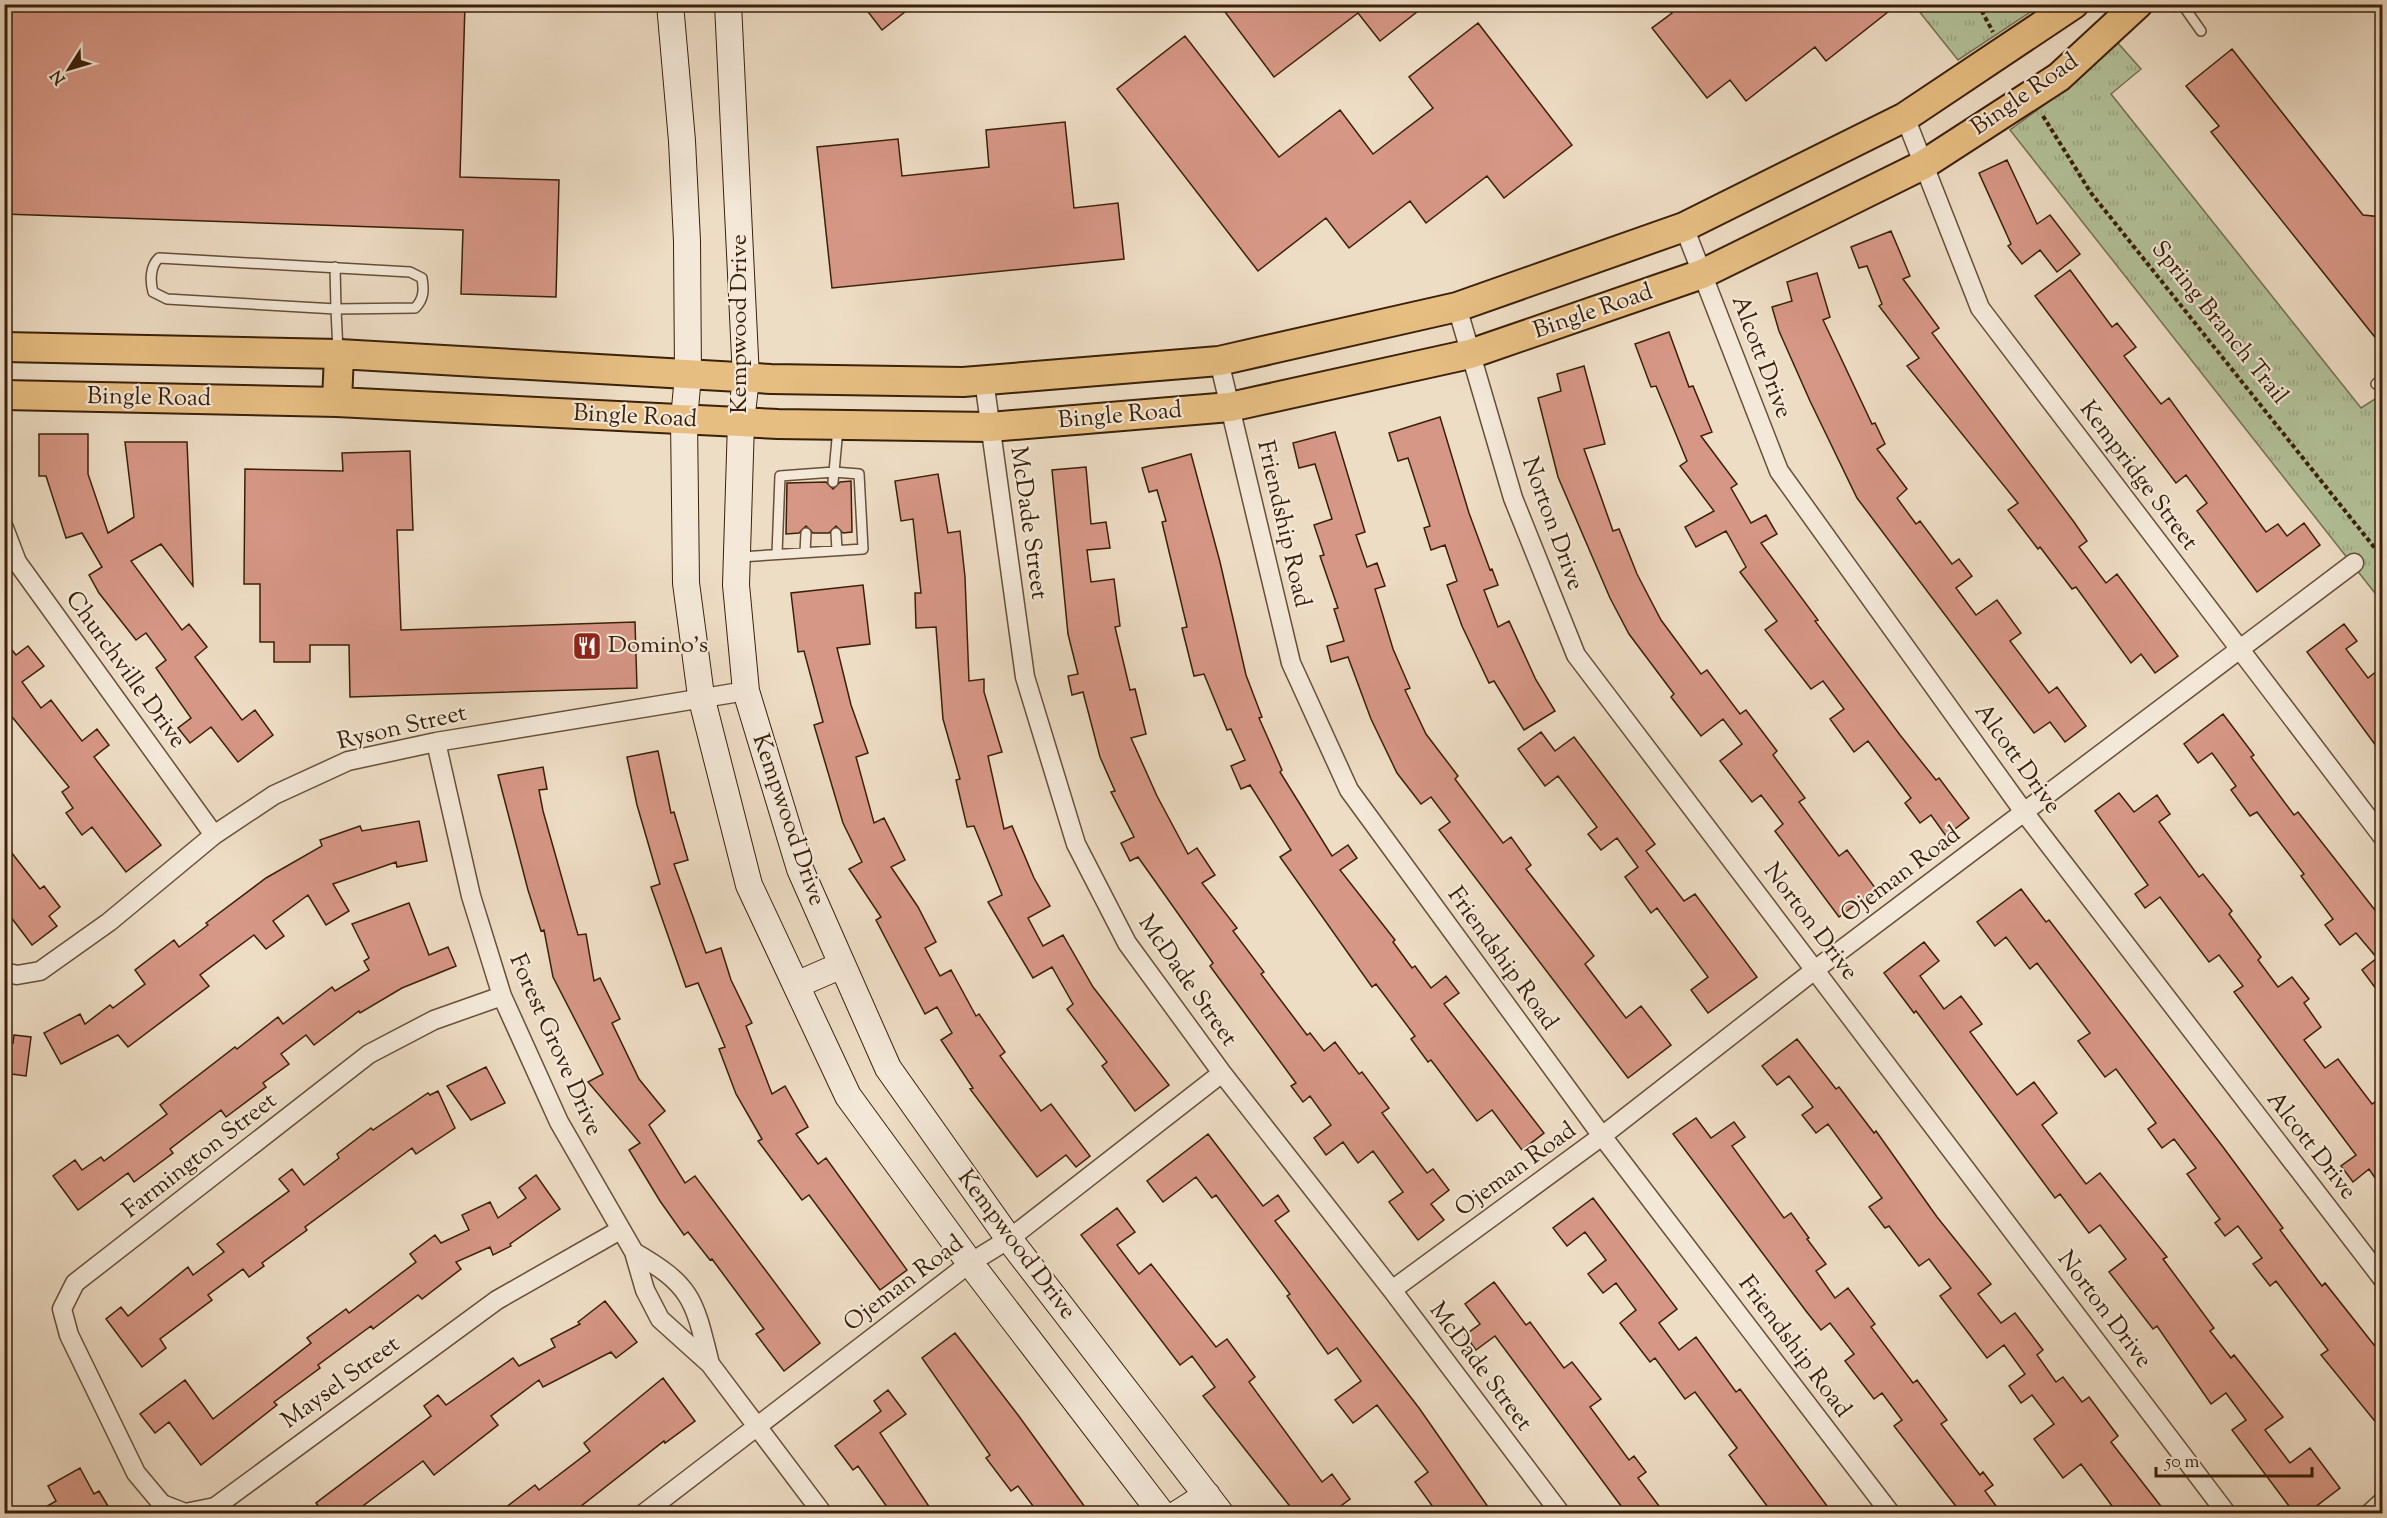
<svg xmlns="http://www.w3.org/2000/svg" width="2387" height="1518" viewBox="0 0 2387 1518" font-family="'Sorts Mill Goudy',serif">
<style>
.grass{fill:url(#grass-tufts);stroke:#767152;stroke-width:1.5}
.building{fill:#d79786;stroke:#3a2009;stroke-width:1.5}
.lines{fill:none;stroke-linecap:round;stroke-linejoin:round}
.lane-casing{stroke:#674f38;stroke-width:12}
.street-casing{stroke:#674f38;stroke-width:21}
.secondary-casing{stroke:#3a2009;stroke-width:28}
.primary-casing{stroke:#3a2009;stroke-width:32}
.path{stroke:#3a2009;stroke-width:4;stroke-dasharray:4.5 3;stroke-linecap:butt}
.lane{stroke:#f4e9d9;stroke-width:9}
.street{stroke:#f4e9d9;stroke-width:18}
.secondary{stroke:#f4e9d9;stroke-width:26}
.primary{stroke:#e7be82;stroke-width:28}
.labels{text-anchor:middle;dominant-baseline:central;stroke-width:4.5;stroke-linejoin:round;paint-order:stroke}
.street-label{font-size:24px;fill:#3a2009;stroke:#f4e9d9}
.poi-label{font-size:24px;fill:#3a2009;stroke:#f4e9d9;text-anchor:start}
</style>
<defs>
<pattern id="grass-tufts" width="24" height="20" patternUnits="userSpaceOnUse" patternTransform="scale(1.5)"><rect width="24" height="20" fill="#b3c29a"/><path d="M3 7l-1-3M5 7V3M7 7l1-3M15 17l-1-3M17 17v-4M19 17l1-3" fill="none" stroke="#9ba683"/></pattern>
</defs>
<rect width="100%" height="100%" fill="#eeddc5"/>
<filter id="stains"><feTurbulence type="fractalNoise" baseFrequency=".00333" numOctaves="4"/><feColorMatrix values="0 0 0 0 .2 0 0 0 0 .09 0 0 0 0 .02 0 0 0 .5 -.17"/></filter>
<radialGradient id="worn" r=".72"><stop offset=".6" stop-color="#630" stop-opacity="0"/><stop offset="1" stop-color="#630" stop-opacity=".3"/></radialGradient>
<path class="grass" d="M1914 5H2041L1958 60Z
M2117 42 2141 69 2111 94 2361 408 2378 397 2382 404V602L2010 130 2070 86Z"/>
<path class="building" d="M4 4H465L460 177 559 180 556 297 461 294 463 230 4 214Z
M862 4H915L882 30Z
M1219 4H1427L1380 41 1358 13 1274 77Z
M1665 4H1898L1826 61 1815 47 1746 101 1730 80 1707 98 1652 28 1672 13Z
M1478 23 1572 145 1504 198 1487 176 1426 223 1410 201 1349 248 1326 218 1258 271 1117 89 1185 36 1279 157 1340 110 1373 154 1433 108 1409 77Z
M2232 49 2363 215 2382 217V346L2211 132 2219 126 2186 86Z
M1065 122 1074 208 1118 203 1124 259 832 288 817 147 898 139 902 176 989 167 986 130Z
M2007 160 2037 224 2050 215 2080 254 2057 272 2040 250 2022 264 2008 246 2011 244 1979 173Z
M1891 231 1910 276 1903 279 1939 328 1932 333 2074 522 2087 541 2079 547 2106 583 2117 574 2178 656 2155 673 2141 654 2131 663 2076 587 2072 589 2040 547 2038 549 2008 510 2018 503 1907 366 1919 358 1879 306 1882 304 1867 266 1859 268 1851 247Z
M2070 270 2112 327 2117 323 2136 347 2124 356 2161 404 2169 398 2266 532 2278 524 2287 536 2304 523 2320 545 2257 592 2197 511 2207 503 2186 475 2176 483 2035 296Z
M1817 273 1830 317 1823 320 1872 424 1875 423 1885 444 1877 449 1907 489 1897 498 1916 524 1920 521 1952 564 1959 559 1972 576 1956 588 1976 615 1997 600 2021 633 2010 641 2049 693 2057 687 2086 726 2065 742 2050 722 2034 733 1857 498 1810 401 1779 331 1772 307 1792 301 1787 282Z
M1669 332 1689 387 1693 386 1712 432 1701 436 1737 484 1731 488 1751 523 1766 515 1777 534 1761 543 1818 620 1815 621 1900 735 1936 780 1939 778 1969 818 1946 836 1931 815 1920 823 1905 803 1911 798 1868 741 1854 752 1830 719 1844 709 1823 681 1811 689 1765 630 1777 621 1740 572 1746 567 1726 531 1696 547 1685 527 1714 511 1680 466 1687 461 1656 386 1651 387 1635 344Z
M1584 366 1605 444 1584 449 1613 531 1619 529 1637 574 1661 620 1701 674 1707 670 1740 714 1746 710 1777 751 1773 755 1805 798 1799 802 1839 856 1847 850 1876 889 1839 917 1775 831 1783 824 1761 795 1752 802 1720 761 1742 744 1723 719 1701 736 1671 697 1674 694 1629 634 1610 598 1558 477 1538 398 1561 391 1557 374Z
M1440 417 1469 513 1490 570 1492 569 1498 585 1484 590 1498 627 1509 621 1536 680 1555 711 1524 730 1494 681 1489 683 1462 626 1447 585 1457 581 1445 545 1431 550 1424 528 1430 526 1408 458 1398 461 1389 433Z
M1335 432 1365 532 1356 535 1367 567 1377 563 1385 586 1375 589 1393 649 1410 688 1405 690 1426 734 1458 776 1455 779 1503 843 1511 837 1531 865 1526 869 1594 956 1585 964 1626 1018 1641 1006 1671 1045 1628 1078 1439 830 1450 822 1431 797 1421 804 1397 773 1371 719 1348 657 1331 662 1327 646 1344 641 1334 609 1338 608 1320 556 1324 555 1314 525 1332 519 1315 464 1299 468 1293 443Z
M39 434H88V474L108 533 134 517 125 442H187L193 586 161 544 131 561 182 630 189 624 207 647 195 657 242 720 255 710 273 735 238 762 211 727 190 743 178 728 191 718 156 668 166 660 146 633 136 640 99 593 89 575 102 567 82 533 66 538 46 476H39Z
M410 451 413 530H397L401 630 635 622 637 688 350 697 349 645H310V662H274V642H260V584H244L245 469 343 471 342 453Z
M1191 454 1220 562 1246 675 1262 717 1259 718 1282 770 1280 772 1332 856 1348 845 1357 858 1340 870 1395 940 1393 942 1412 968 1415 966 1431 988 1446 976 1459 993 1444 1004 1544 1133 1522 1150 1492 1110 1477 1121 1431 1060 1428 1062 1411 1039 1415 1036 1376 984 1372 987 1280 857 1291 850 1250 785 1241 789 1231 766 1245 760 1231 729 1227 730 1204 674 1194 676 1182 628 1187 627 1162 522 1166 521 1157 490 1149 492 1142 468Z
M1086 467 1091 524 1106 522 1110 548 1087 550 1091 582 1114 579 1120 626 1115 627 1130 690 1135 689 1146 734 1131 738 1157 796 1188 854 1197 848 1215 875 1202 883 1237 928 1233 931 1264 972 1261 974 1307 1035 1310 1033 1324 1051 1335 1042 1359 1074 1362 1072 1389 1108 1382 1113 1427 1173 1433 1169 1449 1190 1431 1204 1444 1220 1418 1240 1389 1202 1403 1192 1373 1151 1358 1163 1343 1142 1326 1155 1314 1138 1331 1125 1310 1096 1303 1102 1291 1086 1296 1083 1210 966 1213 963 1138 857 1130 861 1121 843 1134 837 1111 792 1115 791 1100 757 1083 692 1072 695 1068 676 1078 674 1068 634 1052 470Z
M938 474 948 533 960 531 965 577 969 681 984 679V692L1002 752 988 756 1004 829 1012 826 1034 878 1050 906 1028 918 1043 946 1063 935 1093 987 1169 1085 1135 1111 1102 1066 1107 1062 1067 1009 1073 1004 1052 967 1033 978 988 902 1002 895 974 826 967 827 956 780 960 779 943 719 936 627 916 628 915 593H921L913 519 901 521 895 481Z
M851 481 852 532 843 533 836 526 829 533H813L806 526 799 533 786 534 787 483 826 482 833 489 840 482Z
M863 585 870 644 837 648 851 705 868 753 856 757 874 823 884 818 905 860 891 867 918 907 936 942 925 948 940 976 951 970 976 1016 979 1014 1005 1052 1000 1056 1041 1111 1051 1104 1090 1156 1076 1167 1066 1155 1037 1177 1007 1138 970 1089 973 1088 941 1040 952 1033 937 1007 925 1014 876 920 881 917 849 869 862 862 843 823 814 725 823 722 804 651 798 652 791 593Z
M2344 624 2357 641 2346 649 2368 678 2382 667V754L2307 652Z
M4 640 16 655 28 646 44 666 22 682 41 708 51 700 82 741 97 729 109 745 94 757 161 845 126 872 92 827 82 835 66 813 73 808 62 792 69 787 4 707Z
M2223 714 2254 755 2251 757 2294 815 2298 812 2382 919V997L2362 970 2377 958 2356 933 2340 945 2325 925 2333 919 2301 876 2304 874 2257 812 2250 816 2231 790 2236 786 2212 753 2198 763 2184 744Z
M1541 732 1555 751 1574 737 1655 844 1646 851 1684 901 1695 894 1757 977 1708 1013 1691 990 1708 977 1657 908 1651 913 1625 877 1638 867 1617 838 1601 850 1588 834 1597 827 1558 776 1545 786 1518 749Z
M658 751 671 813 674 812 688 860 674 864 706 953 721 948 731 980 752 1023 746 1026 772 1094 785 1086 808 1127 796 1134 818 1164 826 1158 907 1270 880 1290 809 1195 802 1200 758 1141 762 1139 736 1094 719 1049 725 1047 698 983 686 987 651 887 660 884 637 805 627 757Z
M543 767 547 789 539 790 543 811 578 935 586 934 594 981 600 978 620 1019 612 1023 639 1079 665 1111 649 1125 685 1183 695 1176 820 1343 784 1371 756 1334 764 1329 712 1259 710 1260 688 1232 684 1235 660 1201 629 1150 640 1143 588 1082 603 1074 553 977 544 930 541 931 528 890 498 775Z
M2119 793 2134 812 2157 795 2170 814 2159 822 2199 877 2203 874 2232 911 2229 914 2261 957 2258 960 2278 987 2292 977 2309 999 2304 1003 2321 1027 2304 1040 2325 1068 2338 1059 2372 1104 2376 1101 2382 1110V1188L2369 1169 2353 1182 2341 1166 2356 1155 2234 992 2243 986 2219 955 2209 962 2160 897 2145 908 2135 894 2148 885 2095 811Z
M419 821 427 861 397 867 396 862 333 884 349 911 326 925 308 895 273 921 284 936 266 949 254 935 200 975 209 986 128 1047 118 1035 61 1064 44 1033 80 1014 85 1024 110 1005 113 1008 145 984 135 970 174 940 179 947 208 925 206 923 266 878 322 846 320 840 360 826 362 831Z
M4 843 40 889 44 886 60 907 49 916 57 926 32 945 4 908Z
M2021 889 2046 922 2049 920 2223 1147 2283 1228 2280 1230 2322 1286 2325 1283 2382 1355V1430L2321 1355 2328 1350 2276 1281 2270 1286 2253 1264 2262 1258 2238 1226 2225 1236 2215 1223 2220 1219 2187 1174 2196 1168 2174 1139 2162 1148 2148 1129 2156 1123 2116 1069 2105 1077 2078 1041 2090 1033 2037 963 2030 969 2006 937 1995 946 1977 922Z
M409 903 429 955 448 947 456 966 402 988 360 1013 359 1011 314 1045 306 1035 281 1054 289 1064 263 1083 266 1087 226 1117 221 1110 170 1149 173 1153 134 1182 128 1173 78 1210 53 1176 75 1160 82 1170 101 1157 104 1161 167 1114 160 1105 235 1047 237 1049 278 1017 283 1024 332 987 335 991 369 970 364 961 369 958 352 924Z
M1924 942 1939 961 1920 976 1944 1009 1961 996 1982 1024 1970 1032 2017 1095 2034 1082 2057 1113 2042 1125 2086 1184 2100 1173 2167 1257 2163 1259 2214 1328 2210 1331 2231 1358 2234 1355 2283 1417 2265 1430 2290 1463 2310 1448 2340 1488 2306 1514H2295L2232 1430 2246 1420 2226 1393 2211 1404 2157 1326 2153 1329 2109 1272 2126 1259 2100 1225 2089 1233 2060 1194 2055 1198 1916 1011 1914 1013 1884 973Z
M14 1035 31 1037 26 1076 4 1073V1041L13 1043Z
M1797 1039 1836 1089 1839 1087 1874 1133 1876 1131 1937 1217 1991 1284 1978 1294 2001 1323 2015 1313 2043 1350 2037 1355 2056 1382 2063 1377 2082 1402 2089 1397 2118 1436 2111 1442 2167 1514H2118L2081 1464 2063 1478 2034 1439 2054 1424 2032 1395 2021 1403 2009 1386 2025 1374 2004 1345 1987 1358 1940 1296 1951 1288 1929 1259 1919 1266 1889 1226 1885 1228 1869 1207 1882 1198 1828 1124 1816 1133 1802 1115 1813 1107 1789 1076 1777 1085 1762 1066Z
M486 1067 505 1103 471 1120 447 1086Z
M438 1091 455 1128 416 1154 412 1148 305 1227 307 1230 262 1263 264 1266 249 1277 243 1269 208 1295 212 1300 160 1339 166 1348 142 1367 106 1319 121 1307 128 1316 188 1267 193 1275 224 1252 217 1244 289 1191 279 1179 292 1169 304 1185 339 1158 337 1154 371 1128 373 1130 428 1093 430 1095Z
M1696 1118 1711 1138 1734 1122 1745 1137 1732 1146 1784 1218 1791 1213 1809 1238 1807 1239 1826 1264 1816 1271 1835 1298 1848 1288 1875 1324 1871 1327 1913 1383 1917 1380 1947 1420 1941 1424 1980 1475 1983 1472 1993 1485 1985 1491 2002 1514H1962L1944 1491 1894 1426 1902 1420 1882 1393 1874 1399 1845 1361 1854 1354 1830 1323 1821 1330 1806 1311 1673 1134Z
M1208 1134 1263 1206 1278 1195 1289 1211 1275 1221 1419 1408 1493 1514H1438L1415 1482 1428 1472 1377 1405 1353 1423 1335 1400 1361 1381 1337 1348 1328 1354 1287 1296 1290 1294 1216 1195 1212 1198 1196 1177 1163 1202 1147 1181Z
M536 1175 560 1209 510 1244 511 1246 493 1255 490 1247 456 1262 461 1269 422 1299 418 1295 373 1329 371 1326 318 1365 320 1368 274 1402 277 1405 201 1465 169 1422 155 1433 140 1414 185 1380 213 1419 311 1343 307 1338 346 1309 349 1313 416 1262 410 1254 435 1235 441 1243 469 1230 462 1215 490 1202 498 1218 526 1198 519 1188Z
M1593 1198 1677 1309 1659 1323 1679 1350 1696 1337 1736 1392 1740 1389 1833 1514H1773L1729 1455 1737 1448 1695 1392 1685 1399 1655 1358 1650 1362 1620 1323 1636 1310 1616 1283 1603 1293 1588 1274 1606 1260 1585 1232 1567 1246 1553 1228Z
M1117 1208 1135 1232 1117 1245 1139 1274 1151 1264 1216 1347 1227 1339 1255 1377 1249 1382 1322 1482 1332 1474 1350 1499 1330 1514H1296L1203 1396 1215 1387 1192 1356 1180 1365 1081 1235Z
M1494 1282 1526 1325 1530 1322 1564 1368 1572 1362 1601 1399 1590 1407 1629 1460 1634 1456 1646 1472 1638 1478 1665 1514H1627L1495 1336 1476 1350 1465 1335 1480 1324 1465 1304Z
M605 1301 637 1342 616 1358 611 1352 543 1387 539 1380 491 1416 498 1425 434 1475 423 1461 352 1514H324L316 1503 431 1416 424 1406 438 1395 446 1405 513 1358 519 1366 555 1347 551 1339 580 1324 578 1322Z
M955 1333 1018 1415 1090 1514H1039L1018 1486 1011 1491 986 1458 990 1455 922 1358Z
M663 1378 695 1421 665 1443 664 1441 571 1514H497L535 1485 539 1490 590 1451 584 1443Z
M888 1390 906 1414 880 1433 934 1514H892L858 1466 853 1470 835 1446 881 1411 874 1401Z
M80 1468 94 1494 99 1491 108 1506 95 1514H34L56 1501 48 1486Z"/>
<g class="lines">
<g class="lane-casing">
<path id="lane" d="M2182 4 2201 31
M335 267 336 309 167 299 153 292C150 281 150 266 159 258L410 272 422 278C424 290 424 299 415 308L336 309 338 352
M2376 384 2382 379
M836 533 837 550
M805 552 806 533
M777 554 780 476 834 472 833 482
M740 557 863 549 859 474 834 472 838 428"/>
</g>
<g class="street-casing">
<path id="street" d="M1905 117 1980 308 2382 836
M1684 227 1779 471 2024 812 2382 1278
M1457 307 1513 498 1576 655 2227 1514
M1219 361 1291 663 1349 790 1602 1136 1891 1514
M984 380 1025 677 1076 844 1127 943 1222 1073 1392 1290 1561 1514
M4 528 17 562 214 835
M436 742 471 896 502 996 559 1122 634 1252 645 1290 660 1319 710 1364 823 1514
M4 972 17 975 40 971 109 922 214 835 274 795 348 761 436 742 746 691
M502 996 434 1020 369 1054 75 1283 62 1309 69 1335 136 1473 162 1504 185 1513 215 1507 497 1300 620 1230
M634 1252C693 1286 694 1300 710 1364
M1392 1290 1602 1136 1816 969 2354 563
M643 1514 970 1263 1009 1239 1222 1073
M2369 1514 2382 1502"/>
</g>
<g class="secondary-casing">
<path id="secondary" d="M670 4 682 141 687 241 688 376 684 419 686 583 701 696 749 885 848 1096 970 1263 1162 1514
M728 4 746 378 741 422 736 585 746 691 800 869 888 1068 1009 1239 1221 1514
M796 985 842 965
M1177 1514 1207 1495"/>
</g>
<g class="primary-casing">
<path id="primary" d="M4 347 339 354 771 379 963 382 1219 361 1457 307 1684 227 1905 117 2074 4
M4 395 337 402 778 424 990 427 1230 407 1470 354 1702 274 1923 165 2059 77 2138 4
M337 402 339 354"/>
</g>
<path class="path" d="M1978 4 1993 32
M2043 116 2091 193 2382 557"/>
<use href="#lane" class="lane"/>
<use href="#street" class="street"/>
<use href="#secondary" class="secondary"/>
<use href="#primary" class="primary"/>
</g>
<defs>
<g id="restaurant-square" transform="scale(1.5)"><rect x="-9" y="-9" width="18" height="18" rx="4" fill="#8f2418" stroke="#f4e9d9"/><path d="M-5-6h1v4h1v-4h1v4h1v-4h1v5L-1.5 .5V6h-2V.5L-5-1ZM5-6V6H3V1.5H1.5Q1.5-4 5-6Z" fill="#fff"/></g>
</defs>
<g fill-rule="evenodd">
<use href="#restaurant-square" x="587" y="646"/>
</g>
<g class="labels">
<g class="street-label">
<text transform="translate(2025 95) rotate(-35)">Bingle Road</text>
<text transform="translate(1593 312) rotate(-19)">Bingle Road</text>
<text transform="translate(2219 323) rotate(51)">Spring Branch Trail</text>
<text transform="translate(740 324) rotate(-90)">Kempwood Drive</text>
<text transform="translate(1761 357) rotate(69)">Alcott Drive</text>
<text transform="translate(149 398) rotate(1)">Bingle Road</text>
<text transform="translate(1120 416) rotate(-5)">Bingle Road</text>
<text transform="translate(635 417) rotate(3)">Bingle Road</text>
<text transform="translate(2138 476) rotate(53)">Kempridge Street</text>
<text transform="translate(1028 523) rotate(82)">McDade Street</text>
<text transform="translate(1283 524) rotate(77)">Friendship Road</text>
<text transform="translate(1552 524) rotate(70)">Norton Drive</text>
<text transform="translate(125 670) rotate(54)">Churchville Drive</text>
<text transform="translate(402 728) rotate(-13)">Ryson Street</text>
<text transform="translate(2017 759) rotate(54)">Alcott Drive</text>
<text transform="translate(788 820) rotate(71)">Kempwood Drive</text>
<text transform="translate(1901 875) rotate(-37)">Ojeman Road</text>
<text transform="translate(1810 922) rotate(53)">Norton Drive</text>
<text transform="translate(1502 959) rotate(54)">Friendship Road</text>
<text transform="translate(1187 981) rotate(55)">McDade Street</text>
<text transform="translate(555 1045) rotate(66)">Forest Grove Drive</text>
<text transform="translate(2311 1146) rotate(52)">Alcott Drive</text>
<text transform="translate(200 1156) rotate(-38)">Farmington Street</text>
<text transform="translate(1516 1170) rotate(-36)">Ojeman Road</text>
<text transform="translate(1016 1245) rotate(53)">Kempwood Drive</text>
<text transform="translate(904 1284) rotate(-37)">Ojeman Road</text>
<text transform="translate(2104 1310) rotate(53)">Norton Drive</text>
<text transform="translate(1794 1347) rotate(53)">Friendship Road</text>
<text transform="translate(1480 1367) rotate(53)">McDade Street</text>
<text transform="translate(341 1383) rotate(-36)">Maysel Street</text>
</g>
<g class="poi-label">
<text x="608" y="646">Domino's</text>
</g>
</g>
<rect width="2387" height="1518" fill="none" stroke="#eeddc5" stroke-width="24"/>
<rect x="6" y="6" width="2375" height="1506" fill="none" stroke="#3a2009" stroke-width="3"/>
<rect x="12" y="12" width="2363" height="1494" fill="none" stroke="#3a2009" stroke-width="1.5"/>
<g transform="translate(69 69) rotate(233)" stroke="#f4e9d9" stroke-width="4.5" paint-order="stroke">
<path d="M0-4.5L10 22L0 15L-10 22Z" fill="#3a2009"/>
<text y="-9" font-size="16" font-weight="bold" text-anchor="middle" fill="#3a2009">N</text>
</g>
<path d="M2156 1467v9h156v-9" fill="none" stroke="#3a2009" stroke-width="3"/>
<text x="2165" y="1467" font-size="18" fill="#3a2009" stroke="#f4e9d9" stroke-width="4.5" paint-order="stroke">50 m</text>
<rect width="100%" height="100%" filter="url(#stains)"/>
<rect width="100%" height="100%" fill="url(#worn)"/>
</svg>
